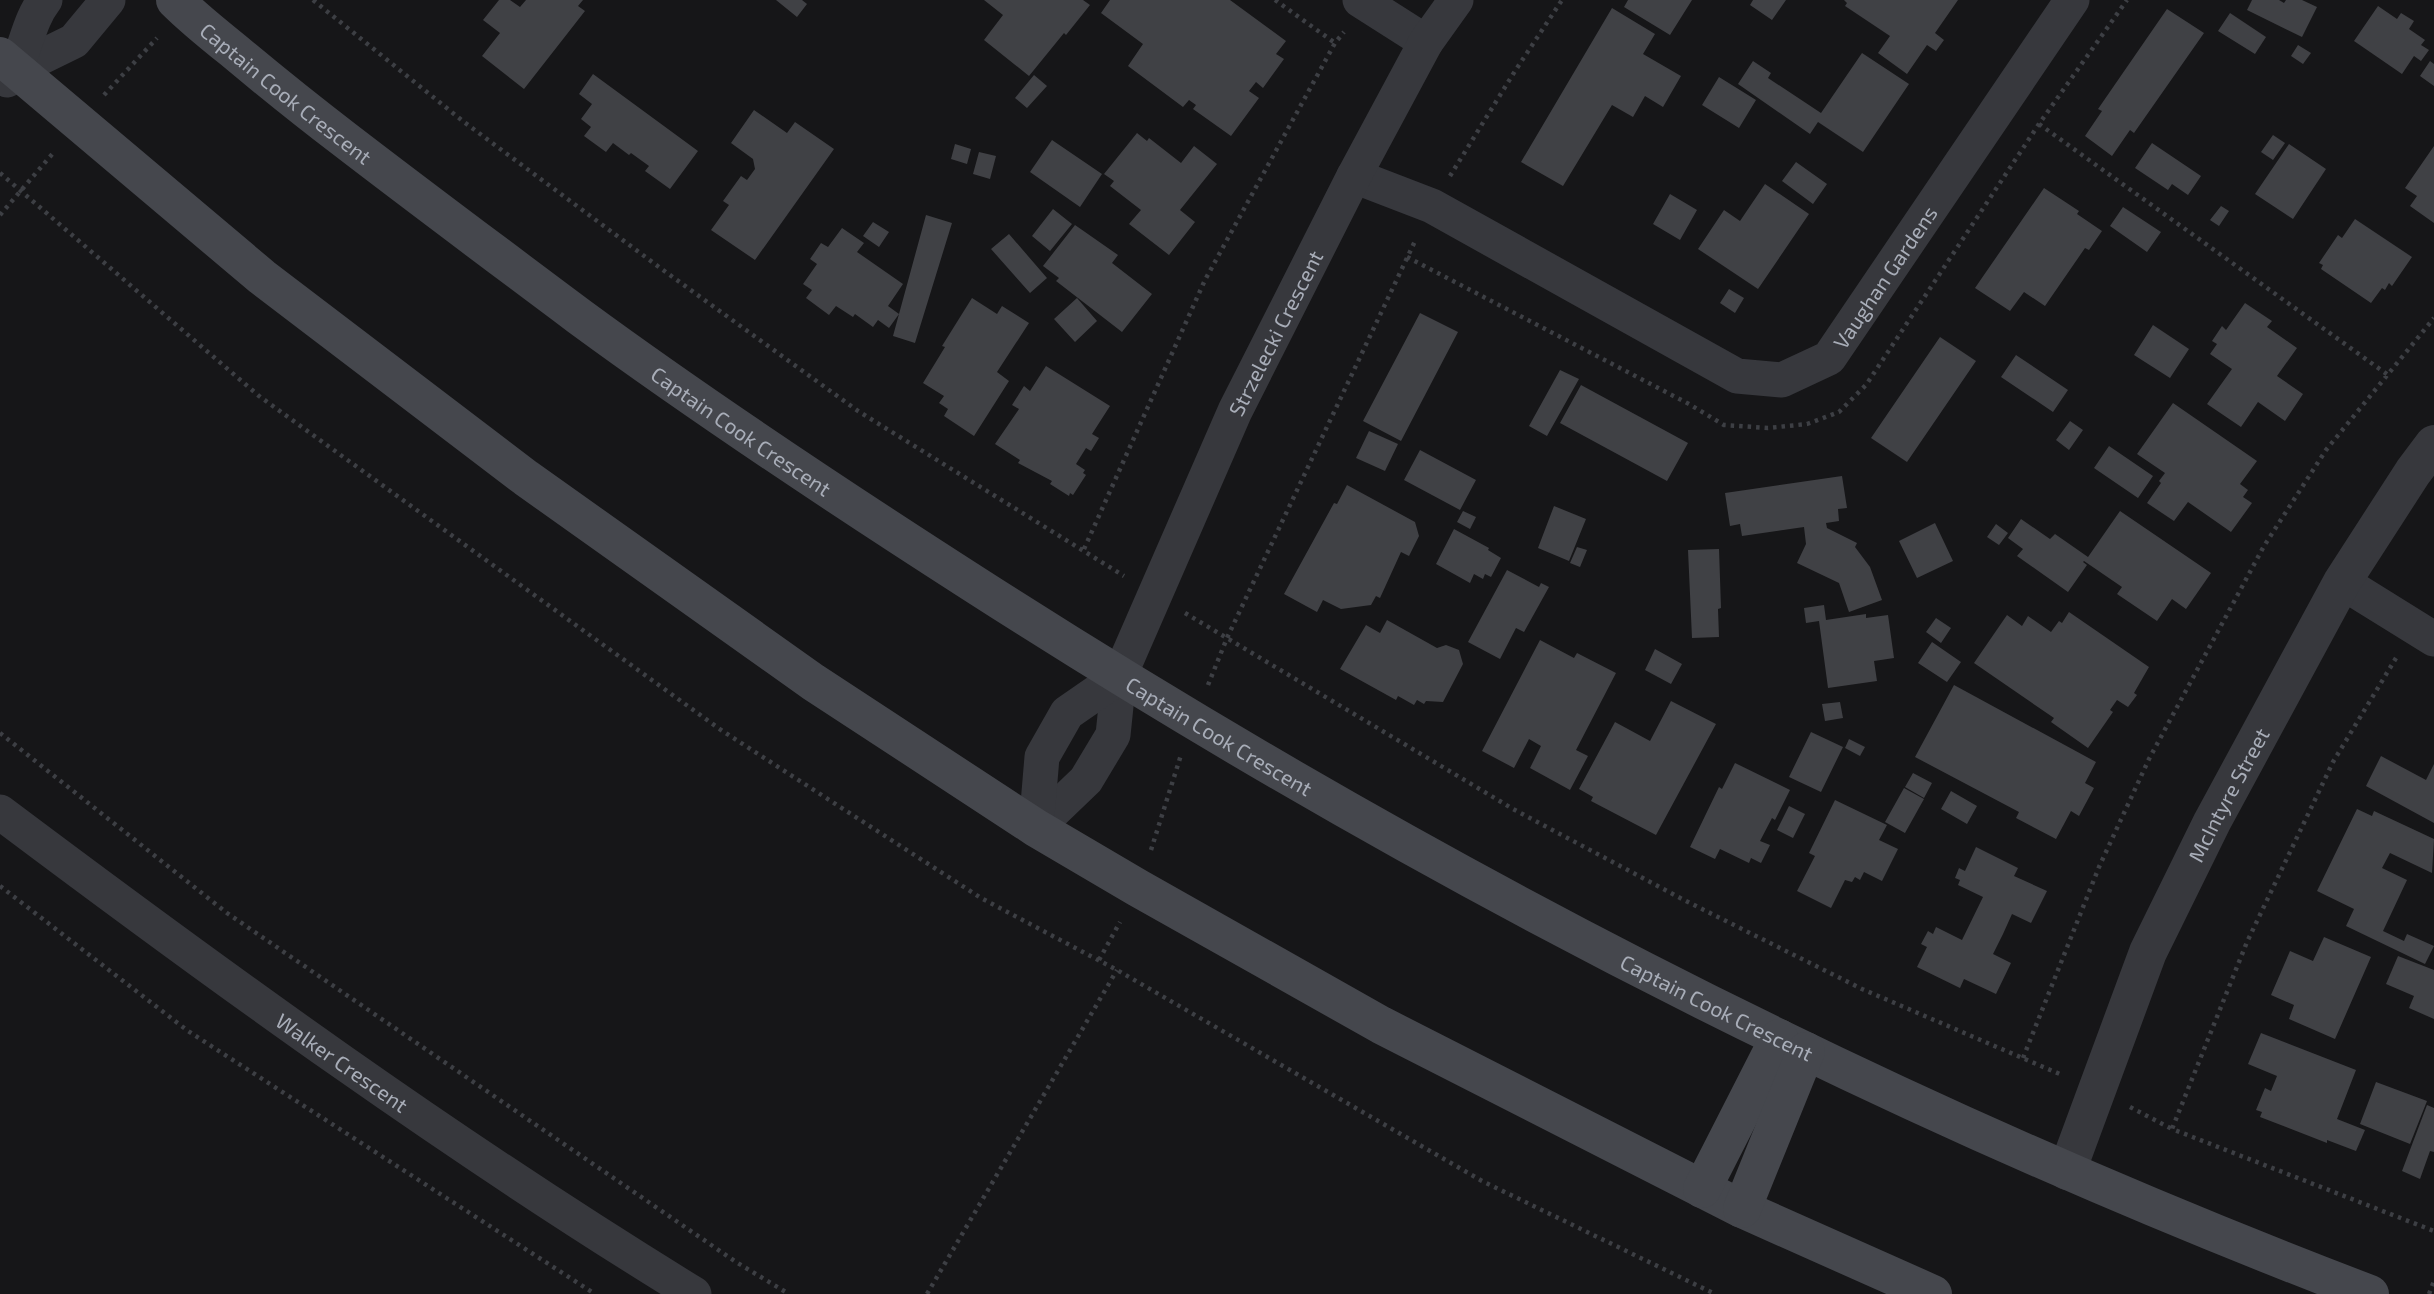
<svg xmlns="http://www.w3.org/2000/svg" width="2434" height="1294" viewBox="0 0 2434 1294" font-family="'Exo 2',sans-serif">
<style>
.building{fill:#404145}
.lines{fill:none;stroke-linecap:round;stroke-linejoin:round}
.path{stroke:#3d3f44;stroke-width:4.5;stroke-dasharray:3.5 5;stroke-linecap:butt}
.minor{stroke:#37383d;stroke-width:35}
.tertiary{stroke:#37383d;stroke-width:38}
.secondary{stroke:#45474d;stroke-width:38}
.labels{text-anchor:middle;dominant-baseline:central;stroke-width:5;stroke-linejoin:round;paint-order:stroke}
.street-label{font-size:21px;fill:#a8adb8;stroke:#111113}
</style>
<rect width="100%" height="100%" fill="#161618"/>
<path class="building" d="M499 0H510L520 7 526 0H583L578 6 585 11 524 89 482 56 500 33 483 20Z
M776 0H802L807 4 797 17Z
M984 0H1083L1090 5 1066 35 1064 33 1029 76 984 40 1003 15Z
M1110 0H1230L1286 41 1276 54 1284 59 1263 88 1256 82 1249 91 1259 98 1231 136 1193 109 1196 105 1189 100 1183 107 1128 66 1143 44 1101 13Z
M1628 0H1692L1670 35 1624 7Z
M1753 0H1786L1772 20 1750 5Z
M1844 0H1958L1935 33 1944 40 1936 51 1927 45 1907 74 1878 53 1890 36 1845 6 1847 3Z
M2252 0H2279L2284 3 2286 0H2302L2317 7 2302 37 2247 10Z
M2378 6 2397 19 2401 13 2414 21 2409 29 2425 40 2421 45 2429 50 2421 61 2414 56 2402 74 2354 41Z
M1612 8 1655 34 1643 54 1681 76 1663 107 1645 96 1633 117 1612 105 1563 186 1521 162Z
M2167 9 2204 33 2134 133 2130 130 2112 156 2085 136 2102 111 2098 109Z
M2230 13 2266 37 2255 54 2218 31Z
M2298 45 2311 53 2303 64 2291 56Z
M1862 53 1909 84 1863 152 1818 122 1810 134 1738 84 1753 61 1771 73 1768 78 1821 113Z
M2430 61 2434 64V86L2420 76Z
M593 74 698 151 670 189 645 171 649 166 631 153 629 155 613 143 606 152 584 136 591 127 581 119 592 104 579 94Z
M1034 75 1047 86 1027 108 1015 98Z
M1719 77 1756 100 1739 128 1702 105Z
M754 110 787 133 795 122 834 149 755 260 711 230 729 205 723 201 741 176 747 180 755 169 753 159 731 143Z
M1137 133 1147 141 1149 138 1181 163 1194 146 1217 164 1180 210 1195 222 1169 255 1129 224 1141 210 1110 186 1114 181 1104 174Z
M2273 135 2285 143 2273 160 2261 152Z
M1052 140 1102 174 1080 207 1030 172Z
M2152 143 2201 176 2188 195 2172 184 2168 190 2135 168Z
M955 144 971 149 967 164 951 159Z
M2289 144 2326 169 2293 219 2255 194Z
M2434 146V223L2410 206 2417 196 2405 188Z
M979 152 996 156 990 179 973 174Z
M1796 162 1827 184 1813 204 1782 181Z
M1765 184 1809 214 1758 289 1698 249 1724 210 1740 221Z
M2044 188 2079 211 2077 214 2102 231 2089 250 2085 248 2045 306 2024 292 2010 311 1975 288Z
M1670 194 1697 210 1680 240 1653 224Z
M2221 206 2229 211 2219 226 2210 220Z
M2123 207 2161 232 2147 252 2110 226Z
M1053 209 1072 224 1050 251 1032 236Z
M926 215 952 223 915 343 893 336Z
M2355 219 2412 257 2392 286 2389 283 2385 290 2382 288 2371 303 2321 269 2323 265 2319 263 2338 235 2342 238Z
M873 222 889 232 879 247 863 236Z
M1075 225 1118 255 1112 263 1152 294 1122 332 1056 281 1059 278 1043 266Z
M842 228 864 243 857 252 903 284 888 306 899 314 889 328 878 320 873 327 855 314 853 317 836 306 829 315 806 298 812 290 803 284 817 264 810 259 821 243 828 247Z
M1009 234 1047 278 1030 293 991 249Z
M1729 289 1744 298 1735 313 1720 303Z
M972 298 997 314 1002 306 1029 323 997 372 1009 381 974 436 944 416 948 409 939 403 944 396 923 383 945 347 942 346Z
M1077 298 1097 321 1075 342 1054 319Z
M2245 303 2272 321 2267 327 2297 348 2277 376 2303 394 2285 421 2258 402 2241 427 2207 404 2232 369 2210 354 2217 344 2212 341 2222 326 2226 330Z
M1420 313 1458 332 1401 441 1363 421Z
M2153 325 2189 349 2170 378 2134 355Z
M1940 337 1976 361 1907 462 1871 438Z
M2016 355 2068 390 2053 412 2001 377Z
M1046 366 1110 406 1092 434 1099 438 1091 451 1086 448 1076 464 1085 470 1083 473 1086 475 1073 495 1070 493 1069 496 1050 484 1052 481 1018 463 1020 460 995 444 1019 409 1012 405 1024 386 1030 391Z
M1560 370 1579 379 1547 436 1529 426Z
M1581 385 1688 443 1667 481 1560 423Z
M2173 403 2257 461 2240 484 2248 490 2243 497 2252 503 2231 532 2188 502 2174 521 2147 503 2161 483 2159 481 2165 473 2137 454Z
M2070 421 2083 430 2069 450 2056 440Z
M1369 431 1398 444 1385 471 1356 458Z
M2109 446 2153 476 2138 498 2094 468Z
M1420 450 1476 480 1460 510 1404 480Z
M1842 476 1847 508 1838 509 1839 521 1826 523 1827 528 1857 543 1855 547 1870 567 1882 600 1849 612 1839 583 1797 563 1806 544 1804 527 1742 536 1740 524 1730 526 1725 493Z
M1347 485 1415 522 1419 536 1409 556 1401 552 1380 598 1376 596 1371 605 1341 609 1323 600 1317 612 1284 594 1334 503 1337 504Z
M1554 506 1586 519 1569 561 1538 548Z
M1463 511 1476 517 1470 529 1457 522Z
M2120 511 2211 573 2186 609 2172 599 2157 621 2117 594 2122 587 2084 561 2083 562 2087 565 2068 592 2017 556 2023 549 2008 538 2021 519 2050 539 2055 534 2088 557Z
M1935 523 1953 561 1917 578 1899 541Z
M1996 524 2008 533 1999 545 1987 537Z
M1454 529 1489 548 1488 550 1501 558 1491 577 1485 574 1483 579 1474 574 1470 583 1436 564Z
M1577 547 1587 550 1580 567 1570 563Z
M1719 549 1721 608 1718 609 1719 637 1692 638 1688 550Z
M1507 570 1539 587 1541 583 1549 587 1524 632 1516 628 1500 659 1468 642Z
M1824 605 1826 620 1866 614V618L1888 615 1894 658 1874 661 1877 681 1828 688 1819 621 1806 623 1804 608Z
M2069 612 2149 667 2134 693 2137 695 2128 707 2117 700 2110 710 2113 712 2088 748 2051 722 2054 718 1974 663 2007 615 2022 626 2028 616 2051 632 2059 621 2062 623Z
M1936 618 1951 628 1941 643 1926 632Z
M1387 620 1437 648 1446 645 1459 650 1463 664 1443 702 1426 701 1424 704 1417 700 1414 705 1398 696 1396 700 1340 669 1366 625 1380 633Z
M1540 640 1574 658 1577 653 1616 673 1576 750 1588 756 1570 790 1530 768 1541 746 1529 739 1514 768 1482 751Z
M1932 642 1961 662 1947 682 1918 663Z
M1655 649 1682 664 1671 684 1645 670Z
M1954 685 2096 762 2085 783 2094 788 2079 816 2071 811 2056 839 2016 818 2019 812 1915 757Z
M1671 701 1716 724 1656 835 1591 801 1593 797 1579 789 1615 722 1650 741Z
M1840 702 1843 718 1825 721 1822 704Z
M1811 732 1843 747 1821 792 1789 777Z
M1849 739 1865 747 1860 756 1845 748Z
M2381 756 2426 780 2434 764V823L2366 786Z
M1735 763 1790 790 1775 820 1772 818 1760 841 1770 845 1761 863 1751 858 1749 863 1720 849 1715 859 1690 847 1719 787 1722 789Z
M1913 773 1932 783 1924 798 1905 787Z
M1904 788 1924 799 1905 833 1885 822Z
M1951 791 1977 806 1967 824 1941 809Z
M1835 800 1887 825 1879 840 1898 849 1882 881 1864 872 1860 880 1855 877 1852 882 1845 880 1831 908 1797 891 1815 856 1809 853Z
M1789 806 1805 814 1793 838 1777 830Z
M2357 809 2372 816 2374 811 2434 839 2432 873 2390 853 2382 868 2407 880 2383 931 2404 941 2407 934 2434 946 2425 964 2346 926 2354 909 2317 891Z
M1976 847 2018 868 2014 876 2047 891 2031 923 2012 914 2003 934 1993 954 2011 963 1996 994 1964 979 1960 988 1917 967 1927 947 1921 944 1928 931 1933 934 1936 927 1962 940 1983 897 1958 885 1960 880 1955 878 1959 868 1965 871Z
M2324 937 2371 957 2335 1039 2289 1019 2294 1005 2271 995 2290 951 2313 961Z
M2398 956 2434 970V1019L2409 1008 2414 996 2386 984Z
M2261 1033 2356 1070 2337 1119 2365 1130 2356 1151 2327 1140V1143L2260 1117 2262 1112 2256 1110 2265 1088 2271 1091 2277 1076 2248 1064Z
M2376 1082 2427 1101 2410 1144 2360 1124Z
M2427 1105 2434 1108V1152L2430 1151 2420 1179 2402 1171Z"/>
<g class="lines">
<path class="path" d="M313 0 464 122 663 270 858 411 1124 576
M1275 0 1335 43
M104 95 157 38
M2039 124 2388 375
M0 173 259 396 721 730 981 898 1117 970 1482 1181 1715 1294
M1450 176 1515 71 1562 0
M0 215 54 152
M1407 257 1689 404 1724 425 1768 428 1807 424 1839 412 1866 385 2039 124 2127 0
M1084 549 1205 280 1335 43 1344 32
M1185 613 1513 809 1684 900 1862 989 2062 1075
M2396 658 2333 762 2247 942 2172 1129 2434 1231
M1208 685 1227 638 1416 239
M0 733 227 913 736 1262 789 1294
M1151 850 1181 755
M0 886 188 1031 595 1294
M1099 960 1120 922
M2023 1058 2099 867 2149 759 2264 546 2326 450 2434 318
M2130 1107 2172 1129
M927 1294 1117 970
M2429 1294 2434 1281"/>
<g class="minor">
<path d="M1360 0 1426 42"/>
<path d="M15 70 74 41 108 0"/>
<path d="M7 80C26 57 26 24 45 0"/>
<path id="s1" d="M1354 176 1432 206 1737 376 1782 380 1829 358 2072 0"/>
<path d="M2342 582 2434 639"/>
<path id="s2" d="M0 812C225 981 454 1147 694 1294"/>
<path id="s3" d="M1036 828 1086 780 1113 735 1119 677 1235 411 1354 176 1426 42 1456 0"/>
<path d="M1036 828 1042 757 1067 713 1119 677"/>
</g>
<path class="tertiary" id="s4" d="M2067 1171 2148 952 2212 822 2342 582 2413 472 2434 444"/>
<g class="secondary">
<path id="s5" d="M175 0C193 18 213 34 233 50 270 81 306 110 344 139 422 199 501 258 580 317 708 411 840 498 974 584 1414 867 1881 1108 2370 1294"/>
<path d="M0 56 262 277 526 478 813 682 1036 828 1138 888 1381 1025 1742 1209 1933 1294"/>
<path d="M1702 1189 1779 1038"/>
<path d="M1742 1209 1806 1051"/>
</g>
</g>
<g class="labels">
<g class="street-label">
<text stroke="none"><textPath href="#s5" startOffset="145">Captain Cook Crescent</textPath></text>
<text stroke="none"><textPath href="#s1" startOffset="628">Vaughan Gardens</textPath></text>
<text stroke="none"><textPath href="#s3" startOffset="558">Strzelecki Crescent</textPath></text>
<text stroke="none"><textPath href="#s5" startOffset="712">Captain Cook Crescent</textPath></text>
<text stroke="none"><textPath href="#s5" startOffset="1279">Captain Cook Crescent</textPath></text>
<text stroke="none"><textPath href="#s4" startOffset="410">McIntyre Street</textPath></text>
<text stroke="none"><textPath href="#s5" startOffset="1846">Captain Cook Crescent</textPath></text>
<text stroke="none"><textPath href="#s2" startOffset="424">Walker Crescent</textPath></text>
</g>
</g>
</svg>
